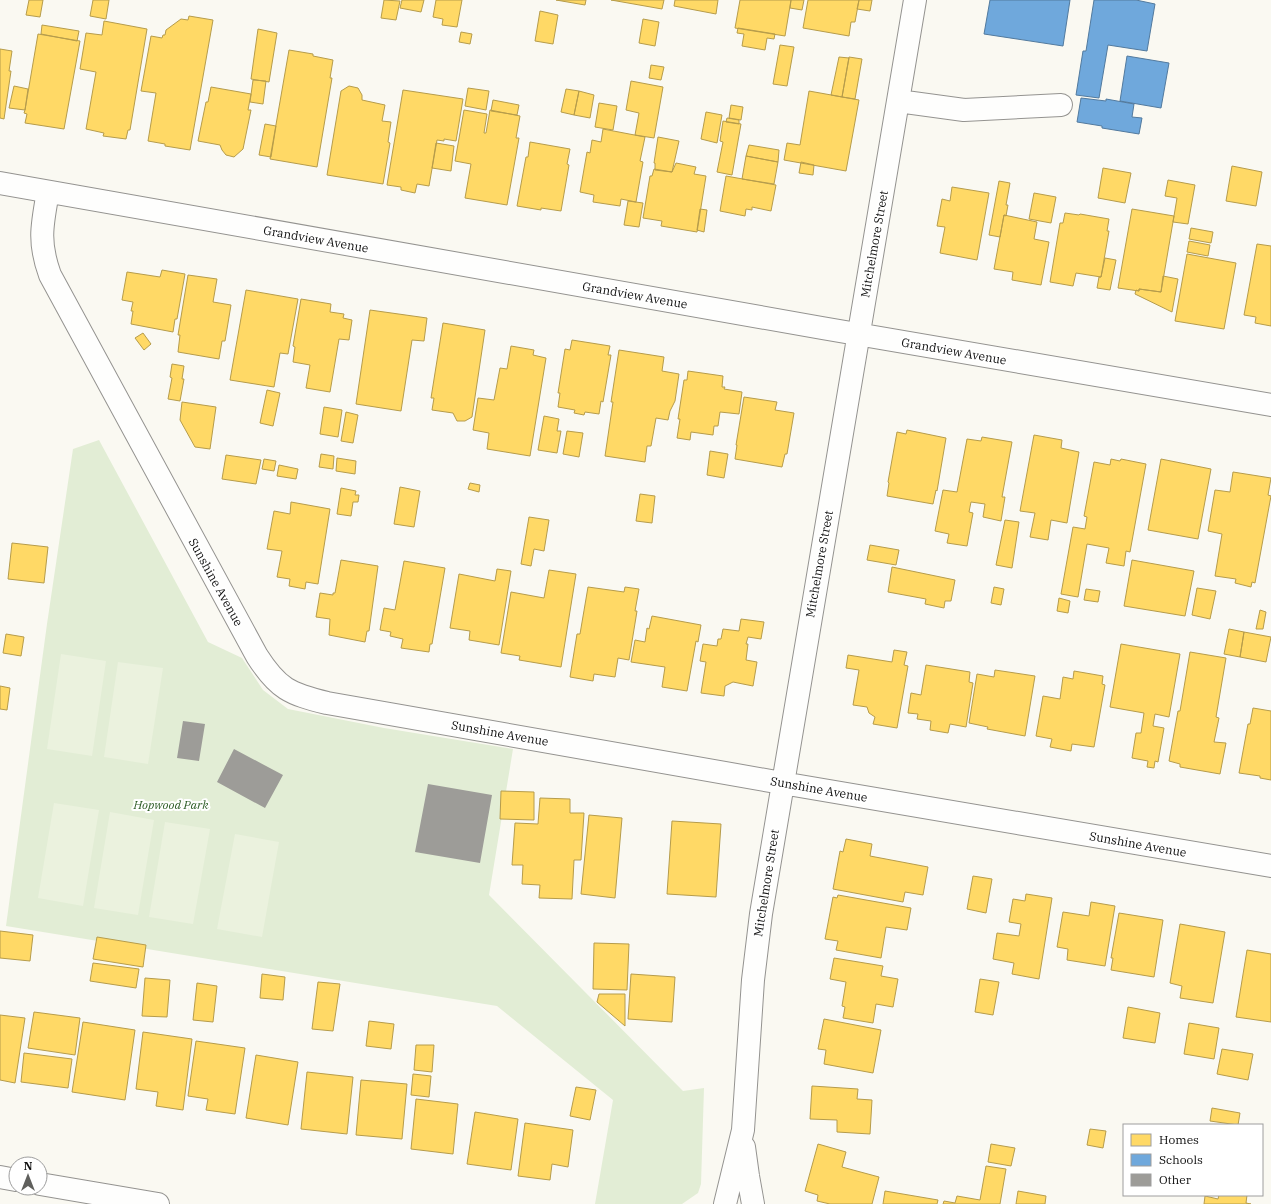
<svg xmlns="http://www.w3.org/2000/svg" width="1271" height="1204" viewBox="0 0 1271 1204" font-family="'IBM Plex Serif',serif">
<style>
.green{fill:#e2edd5}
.pitch{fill:#ebf2de}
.homes{fill:#ffd966;stroke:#b69c4b}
.schools{fill:#6fa8dc;stroke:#527a9e}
.building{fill:#9d9c98}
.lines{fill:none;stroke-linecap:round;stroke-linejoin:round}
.minor-casing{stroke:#949390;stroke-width:24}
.minor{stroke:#fefefd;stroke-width:22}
.labels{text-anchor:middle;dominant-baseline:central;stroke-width:4;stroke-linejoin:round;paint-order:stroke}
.street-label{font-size:12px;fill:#0d0d0d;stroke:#fff}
.park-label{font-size:12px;font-style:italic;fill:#2d5c26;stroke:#fff}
</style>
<rect width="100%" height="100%" fill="#faf9f2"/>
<path class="green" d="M99 440 208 642 242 658 263 690 288 709 384 728 513 749 489 895 683 1091 704 1088 701 1184 698 1193 682 1204H595L613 1100 497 1006 6 926 47 624 73 449Z"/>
<path class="pitch" d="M61 654 106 661 92 756 47 749Z
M118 662 163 668 148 764 104 757Z
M54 803 99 810 83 906 38 898Z
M110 812 154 820 138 915 94 908Z
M165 822 210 829 193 924 149 917Z
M235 834 279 842 262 937 217 929Z"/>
<path class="homes" d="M29 0H43L40 17 26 15Z
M93 0H109L106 19 90 16Z
M384 0 400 1 396 20 381 18Z
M402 0H424L421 12 400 8Z
M436 0H462L457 27 442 25 443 19 433 17Z
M556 0H586L585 5Z
M611 0H664L662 9Z
M675 0H718L716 14 674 6Z
M740 0H791L785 36 735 28Z
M791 0H804L802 10 790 8Z
M808 0H859L855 22H851L849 36 803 28Z
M859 0H872L870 11 857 9Z
M540 11 558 15 553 44 535 41Z
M189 16 213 20 190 150 165 146V144L148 141 156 93 141 91 151 36 162 38 163 35H165L166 30 181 19 188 20Z
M643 19 659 22 655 46 639 43Z
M104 21 147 29 130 130H128L126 139 103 136 104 133 86 129 96 72 80 69 86 33 102 35Z
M42 25 79 31 77 41 41 34Z
M738 28 775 34 774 39 767 38 765 50 742 46 744 34 737 33Z
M258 29 277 33 269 82 251 79Z
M461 32 472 34 470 44 459 42Z
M38 34 80 41 64 129 25 123 27 114 24 113 25 110Z
M780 45 794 47 787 86 773 84Z
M0 49 12 51 9 71H11L4 119 0 118Z
M289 50 313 54V56L333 60 330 78H332L317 167 270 159Z
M839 57 849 58 842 97 831 95Z
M849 57 862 59 855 99 842 97Z
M651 65 664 67 661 80 649 78Z
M253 80 266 81 263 104 250 102Z
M631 81 663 87 654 138 635 135 639 113 626 110Z
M14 86 28 89 25 110 9 108Z
M349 86 358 88 362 95V100L385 105 382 121 391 122 388 142 390 143 383 184 327 175 341 91Z
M211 87 251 94 248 110H251L243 149 234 157 226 155 222 150 220 145 198 141 206 102H208Z
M468 88 489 91 486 110 465 106Z
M566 89 579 91 574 115 561 112Z
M403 90 463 99 456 141 444 139V141L437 140 429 186 417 184 415 193 401 190V187L387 185Z
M579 91 594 95 590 118 574 115Z
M809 91 859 100 846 171 784 160 787 143 800 145Z
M493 100 519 105 517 115 491 111Z
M599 103 617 106 613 130 595 127Z
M731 105 743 107 741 120 729 118Z
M464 110 487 114 484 133H486L490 110 520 116 516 138H519L507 205 465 198 471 164 455 161Z
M706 112 722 115 717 143 701 139Z
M727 118 739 120V124L726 122Z
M723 121 741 124 732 175 717 172 723 142 720 141Z
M265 124 276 126 271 157 259 155Z
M603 129 645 137 640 161 643 162 636 202 621 199 620 206 593 202 594 195 580 192 587 152 590 153 592 140 601 142Z
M658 137 679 141 672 172 655 170V163H654Z
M530 142 570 149 567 164 569 165 561 211 541 208V210L517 206 526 157H528Z
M436 143 454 146 451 171 432 168Z
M749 145 779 150 778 162 746 156Z
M746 156 778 162 774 184 742 179Z
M801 162 814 165 813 175 799 173Z
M676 163 696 167 694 174 706 176 697 232 661 226 662 221 643 218 650 176H652L654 169 672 172Z
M1232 166 1262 172 1256 206 1226 201Z
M1103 168 1131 173 1125 203 1098 198Z
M726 176 776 185 771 211 752 207V210L746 209 745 216 720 211Z
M1168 180 1195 185 1188 224 1173 222 1177 198 1165 196Z
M999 181 1010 183 1006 205H1008L1006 216 1004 215 1000 237 989 235Z
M952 187 989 193 977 260 940 253 945 227 937 226 942 199 950 201Z
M1034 193 1056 197 1051 223 1029 219Z
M628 201 643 203 639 227 624 225Z
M700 209 707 210 704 232 697 230Z
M1132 209 1174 216 1161 292 1139 289V291L1118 288Z
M1065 213 1079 215 1080 214 1109 219 1107 231H1109L1101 277 1076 273 1073 286 1050 282 1060 223H1063Z
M1004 215 1037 222 1034 239 1049 242 1041 285 1012 280 1013 272 994 269Z
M1191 228 1213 232 1211 243 1189 239Z
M1189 241 1210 245 1208 256 1187 252Z
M1257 244 1271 246V326L1255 323 1256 317 1244 315Z
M1187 254 1236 263 1224 329 1175 321Z
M1105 258 1116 260 1110 290 1097 288 1099 277H1101Z
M162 270 185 274 177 319H175L173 332 131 324 133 311H131L133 302 122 300 127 272 160 277Z
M188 275 217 279 213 302 231 305 225 341H222L219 359 178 352 180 335H178Z
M1163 276 1178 279 1172 312 1135 294 1136 290 1139 291V289L1161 292Z
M246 290 298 299 288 354 280 353 274 387 230 380Z
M301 299 331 304 330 312 344 314 343 318 352 320 349 340 339 339 330 392 306 388 310 365 293 362 295 347 293 346Z
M370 310 427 318 424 341 412 340 401 411 356 404Z
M443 323 485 330 472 417 465 421H457L453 413 432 410 434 398H431Z
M143 333 151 344 144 350 135 338Z
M572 340 610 346 608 355H611L603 402 601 401 599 414 585 412 584 415 574 413 575 410 558 407 560 393H558L565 349 570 350Z
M511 346 534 350 533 355 546 358 530 456 487 449 489 433 473 430 478 398 494 400 500 368 507 369Z
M619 350 664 357 662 371 679 374 675 401 670 411 668 420 656 418 651 446H647L645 462 605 456 613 402H611Z
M172 364 184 366 182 379H184L180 401 168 399 172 378 170 377Z
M688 371 723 376 722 387H725L724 389 742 392 739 414 720 412 718 426H714L713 435 691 432 690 440 677 438 680 419H678L684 380H687Z
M267 390 280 393 273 426 260 423Z
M744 397 777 402 775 410 794 413 787 454H785L782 467 735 459 737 445H736Z
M182 402 216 407 210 449 195 447 180 420Z
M324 407 342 410 338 437 320 434Z
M346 412 358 415 353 443 341 441Z
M544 416 559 419 557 431H561L557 453 538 450Z
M907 430 946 438 937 491 936 490 933 504 887 496 889 483 888 482 897 432 906 434Z
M567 431 583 433 579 457 563 454Z
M1034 435 1062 440 1061 448 1079 452 1067 523 1051 520 1048 540 1030 537 1035 513 1020 511Z
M982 437 1012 442 1002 497H1005L1001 521 983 517 985 504 971 502 969 512 973 513 967 546 947 543 949 534 935 531 943 490 957 492 967 439 981 441Z
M710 451 728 454 724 478 707 475Z
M321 454 334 456 333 469 319 467Z
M226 455 261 460 256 484 222 479Z
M337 458 356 461 355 474 336 471Z
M264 459 276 461 274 471 262 469Z
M1111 459 1120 461 1121 459 1146 464 1130 552 1126 551 1124 566 1106 563 1109 548 1087 544 1078 597 1061 594 1073 527 1085 529 1087 517 1084 516 1094 462 1110 465Z
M1161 459 1211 469 1198 539 1148 530Z
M279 465 298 469 296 479 277 476Z
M1233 472 1271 478 1268 495 1271 496 1255 583 1252 582 1251 587 1235 583 1236 579 1215 576 1222 534 1208 531 1215 490 1230 492Z
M470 483 480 485 479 492 468 489Z
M400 487 420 491 414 527 394 524Z
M341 488 356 491 355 495H359L358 502H353L351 516 337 514Z
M640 494 655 496 652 523 636 521Z
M291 502 330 509 318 584 306 582 305 589 289 586 290 579 277 577 282 551 267 549 274 511 290 514Z
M529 517 549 520 544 551 534 549 531 566 521 564Z
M1005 520 1019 522 1012 568 996 565Z
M12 543 48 547 44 583 8 579Z
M870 545 899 550 896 565 867 560Z
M341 560 378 566 369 631H367L365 642 329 635 330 619 316 617 320 593 333 595V593H335Z
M1132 560 1194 571 1185 616 1124 606Z
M404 561 445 568 432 644H430L429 652 401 648 403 639 390 636 391 632 380 630 384 608 395 610Z
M892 567 955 580 951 601H945L944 608 925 604 926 599 888 592Z
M497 569 511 571 499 645 469 640 470 631 450 628 459 574 495 581Z
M549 570 576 574 561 667 519 660 520 656 501 653 511 592 544 598Z
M588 587 624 592 625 587 639 589 635 611H637L629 660 618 658 615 677 594 674 593 681 570 677 577 634H580Z
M994 587 1004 589 1001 605 991 603Z
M1197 588 1216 591 1210 619 1192 615Z
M1086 589 1100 591 1098 602 1084 600Z
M1059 598 1070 601 1068 613 1057 611Z
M1260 610 1266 612 1263 629H1256Z
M652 616 701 625 698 642 696 641 687 691 662 687 665 667 631 662 635 640 645 642 647 628 649 629Z
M741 619 764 622 761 639 748 637 746 644H748L746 660 757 662 753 686 733 682 725 686 724 696 701 693 706 662 700 661 703 644 717 646 718 639H721L723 629 739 631Z
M1229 629 1244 632 1240 657 1224 654Z
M1244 632 1271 637 1266 662 1240 657Z
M6 634 24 637 21 656 3 653Z
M1121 644 1180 654 1169 717 1155 714 1153 726 1164 728 1158 762 1155 761 1154 768 1147 767 1148 761 1132 758 1136 733H1141L1144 713 1110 707Z
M894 650 907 652 904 665 908 666 897 728 873 724 875 717 869 713 867 707 853 705 859 670 846 668 848 655 892 662Z
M1190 652 1226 658 1216 717 1219 718 1214 742 1226 743 1220 774 1180 767V764L1169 761 1178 711H1180Z
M926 665 970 672 969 682 973 683 966 727 950 724 948 733 930 730 931 721 917 719 918 714 908 713 911 693 921 695Z
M995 670 1035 676 1025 736 987 729 988 727 969 723 977 674 994 677Z
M1074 671 1103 676 1102 684 1105 685 1094 747 1072 744 1071 751 1050 747 1052 739 1036 736 1043 696 1060 699 1063 677 1073 679Z
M0 686 10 688 7 710 0 709Z
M1253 708 1271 711V780L1260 778V776L1239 773 1248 724H1250Z
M501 791 534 792V820L500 819Z
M540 798 570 799V813H584L581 860H574L572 899 539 898 540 885 522 884 523 865H512L515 823 538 824Z
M589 815 622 818 615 898 581 894Z
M672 821 721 824 716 897 667 894Z
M846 839 872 844 870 856 928 867 923 895 905 892 903 902 833 889 840 851 843 852Z
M973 876 992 879 986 913 967 909Z
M1026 894 1052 898 1039 979 1012 974 1014 963 993 959 997 933 1019 936 1021 924 1009 922 1013 899 1025 901Z
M838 895 911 908 907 930 886 927 881 958 836 950 838 941 825 939 833 897 837 898Z
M1091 902 1115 906 1105 966 1067 960 1068 949 1057 947 1063 912 1089 916Z
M1119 913 1163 920 1154 977 1111 970 1113 958H1111Z
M1180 924 1225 932 1213 1003 1180 998 1182 986 1170 983Z
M0 931 33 935 30 961 0 958Z
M97 937 146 945 143 967 93 959Z
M594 943 629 944 627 990 593 989Z
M1247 950 1271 954V1022L1236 1017Z
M834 958 883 966 881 976 898 979 893 1007 876 1004 873 1023 843 1018 845 1007 842 1006 846 982 830 979Z
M93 963 139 969 136 988 90 981Z
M262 974 285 977 283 1000 260 998Z
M631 974 675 977 672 1022 628 1019Z
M145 978 170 980 167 1017 142 1016Z
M980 979 999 982 993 1015 975 1012Z
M318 982 340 984 333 1031 312 1029Z
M197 983 217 986 213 1022 193 1020Z
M599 994H625V1026L597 1002Z
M1128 1007 1160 1013 1155 1043 1123 1038Z
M34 1012 80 1018 75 1055 28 1048Z
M0 1015 25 1018 15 1083 0 1080Z
M824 1019 881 1030 873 1073 824 1064 826 1050 818 1049Z
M369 1021 394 1024 391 1049 366 1046Z
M83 1022 135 1030 125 1100 72 1092Z
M1189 1023 1219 1028 1214 1059 1184 1054Z
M143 1032 192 1039 183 1110 156 1106 158 1092 136 1089Z
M196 1041 245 1048 235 1114 206 1110 208 1099 188 1096Z
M416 1045H434L432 1072 414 1070Z
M1222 1049 1253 1054 1248 1080 1217 1074Z
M24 1053 72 1059 68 1088 21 1082Z
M256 1055 298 1062 288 1125 246 1118Z
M307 1072 353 1077 347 1134 301 1129Z
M413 1074 431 1076 429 1097 411 1095Z
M361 1080 407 1084 402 1139 356 1135Z
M812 1086 858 1089 857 1099 872 1100 870 1134 837 1132V1120L810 1119Z
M576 1087 596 1090 590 1120 570 1116Z
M416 1099 458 1104 453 1154 411 1149Z
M1212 1108 1240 1113 1238 1125 1210 1121Z
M475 1112 518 1119 511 1170 467 1164Z
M525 1123 573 1130 568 1167 552 1164 550 1180 518 1176Z
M1090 1129 1106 1131 1103 1148 1087 1145Z
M818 1144 846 1152 842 1167 879 1177 872 1204H830L817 1201 818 1195 805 1191Z
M991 1144 1015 1148 1011 1166 988 1162Z
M986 1166 1006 1169 1000 1204H943L944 1201 955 1203 957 1196 980 1200Z
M885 1191 938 1200 937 1204H883Z
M1018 1191 1046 1196 1045 1204H1016Z
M1219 1195H1247L1246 1203 1251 1204H1204L1205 1196 1218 1199Z"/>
<path class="schools" d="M990 0H1070L1063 46 984 34Z
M1094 0H1136L1155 4 1147 51 1108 45 1099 98 1076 95 1083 51H1086Z
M1127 56 1169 63 1161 108 1120 101Z
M1081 98 1106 101V99L1134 104 1132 117 1142 118 1139 134 1102 128V126L1077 122Z"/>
<path class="building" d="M183 721 205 724 199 761 177 758Z
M234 749 283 775 265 808 217 782Z
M428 784 492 795 480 863 415 852Z"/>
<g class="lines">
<g class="minor-casing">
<path id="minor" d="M898 101 964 110 1061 105
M0 183 822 328 1271 405
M48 192C42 225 38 242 50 275L257 656C278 689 290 694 327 703L782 783 1271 866
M744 1147 748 1176 753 1204
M0 1177 16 1180
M40 1184 158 1204
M725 1204 743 1130 753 980 761 914 915 0"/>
</g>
<use href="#minor" class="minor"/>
</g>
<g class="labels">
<g class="street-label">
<text transform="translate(316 239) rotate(10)">Grandview Avenue</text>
<text transform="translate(874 244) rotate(-80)">Mitchelmore Street</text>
<text transform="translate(635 295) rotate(10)">Grandview Avenue</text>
<text transform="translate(954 351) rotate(10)">Grandview Avenue</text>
<text transform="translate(819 564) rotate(-80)">Mitchelmore Street</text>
<text transform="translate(216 582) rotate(61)">Sunshine Avenue</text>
<text transform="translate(500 733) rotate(10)">Sunshine Avenue</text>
<text transform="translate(819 789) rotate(10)">Sunshine Avenue</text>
<text transform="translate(1138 844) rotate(10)">Sunshine Avenue</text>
<text transform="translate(766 883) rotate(-81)">Mitchelmore Street</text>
</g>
<g class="park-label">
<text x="171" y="804">Hopwood Park</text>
</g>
</g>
<rect x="1123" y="1124" width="140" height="72" fill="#ffffff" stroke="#9e9e9e"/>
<rect x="1131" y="1134" width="20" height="12" fill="#ffd966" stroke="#9e9e9e"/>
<text x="1159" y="1144" font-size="12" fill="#0d0d0d">Homes</text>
<rect x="1131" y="1154" width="20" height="12" fill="#6fa8dc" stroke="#9e9e9e"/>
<text x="1159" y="1164" font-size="12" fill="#0d0d0d">Schools</text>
<rect x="1131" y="1174" width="20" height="12" fill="#9d9c98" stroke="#9e9e9e"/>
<text x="1159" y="1184" font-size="12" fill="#0d0d0d">Other</text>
<g transform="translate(28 1176)"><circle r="19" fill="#ffffff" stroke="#9e9e9e"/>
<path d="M0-3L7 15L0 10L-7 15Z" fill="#60605d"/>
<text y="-6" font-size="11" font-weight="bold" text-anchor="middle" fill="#0d0d0d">N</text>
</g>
</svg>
